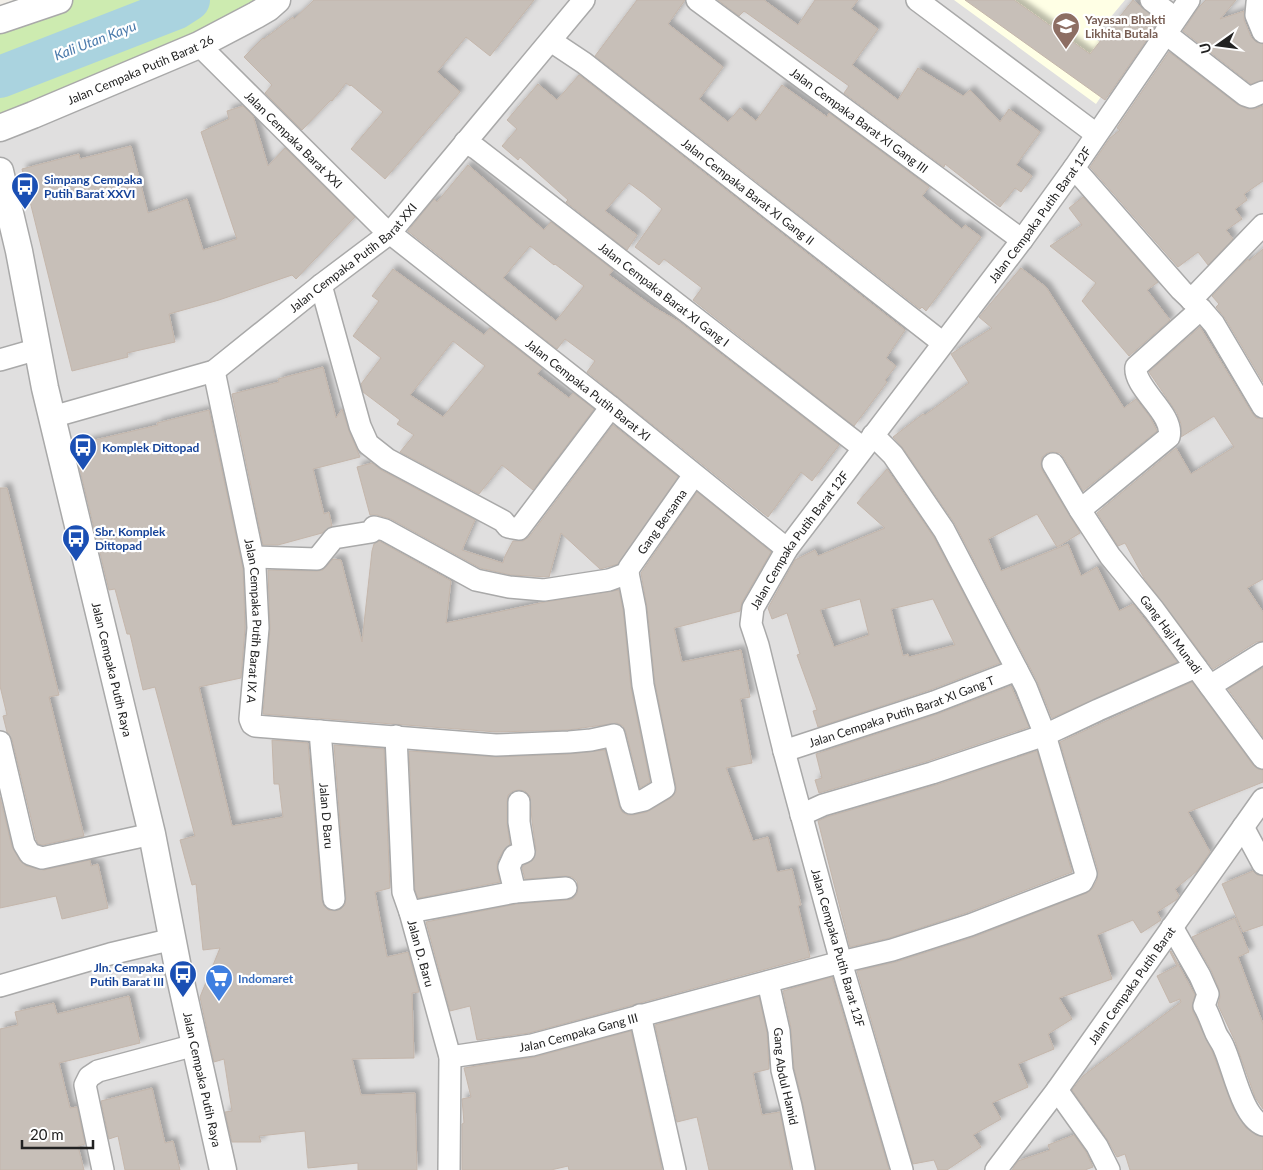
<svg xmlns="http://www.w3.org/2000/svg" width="1263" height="1170" viewBox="0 0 1263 1170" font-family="Lato,sans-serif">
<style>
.residential{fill:#e0dfdf}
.education{fill:#ffffe5}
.grass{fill:#cdebb0}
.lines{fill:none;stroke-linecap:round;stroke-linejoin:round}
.river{stroke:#aad3df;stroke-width:42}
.building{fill:#c7bfb8;stroke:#c4b6ab;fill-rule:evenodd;filter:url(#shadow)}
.minor-casing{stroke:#a9a9a9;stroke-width:24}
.tertiary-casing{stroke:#a9a9a9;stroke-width:29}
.minor{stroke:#fff;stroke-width:21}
.tertiary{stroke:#fff;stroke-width:26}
.labels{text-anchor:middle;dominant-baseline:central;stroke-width:4.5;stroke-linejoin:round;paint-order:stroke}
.education-label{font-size:12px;font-weight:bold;fill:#785e54;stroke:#fff;text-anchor:start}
.street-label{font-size:12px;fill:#222;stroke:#fff}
.transit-label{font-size:12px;font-weight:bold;fill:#164399;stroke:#fff;text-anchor:start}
.shop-label{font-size:12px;font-weight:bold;fill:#366cbe;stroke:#fff;text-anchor:start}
.water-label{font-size:14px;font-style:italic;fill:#4a7aab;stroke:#fff}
</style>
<defs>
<filter id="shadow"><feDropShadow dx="4.5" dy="-4.5" stdDeviation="2.5" flood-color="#0004"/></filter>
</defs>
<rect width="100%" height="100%" fill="#f2efe9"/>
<path class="residential" d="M277 0H1263V1170H0V128Z"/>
<path class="education" d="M954 0H1125L1094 37 1124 63 1096 104Z"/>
<path class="grass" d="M41 0H277L0 128V14Z"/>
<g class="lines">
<path class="river" d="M0 77 175 9 189 0"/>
</g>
<path class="building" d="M314 0H534L490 56 466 37 437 72 460 92 385 179 351 149 383 112 351 85 350 86 346 83 332 101 331 100 302 130 265 93 272 85 244 57 263 38 264 39 293 17 294 19Z
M637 0H685L668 24 723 67 699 99 728 122 740 108 756 121 782 85 827 117 829 113 929 187 922 196 962 229 965 225 981 237 926 311 922 307 920 309 595 56Z
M718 0H764L798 25 815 0H858L851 9 878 29 852 65 898 100 918 68 963 96 970 90 1000 122 1009 109 1040 132 1016 165 1032 176 1021 192 1015 188 1000 207 945 164 944 167 844 93 849 86 744 11 739 16Z
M965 0H1014L1090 54 1133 0 1159 22 1105 100Z
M1206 0H1236L1220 19 1244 11V20L1251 37 1256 42 1263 44V80L1251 84 1183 31 1199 7Z
M1169 52 1238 105 1248 109H1255L1263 106V181L1244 194 1247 200 1235 209 1242 219 1226 230 1233 239 1208 265 1198 252 1178 267 1090 167 1110 138 1120 130 1117 128Z
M579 75 905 330 886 358 896 366 885 380 887 382 854 426 693 300 702 288 664 259 659 265 635 247 662 209 644 194 629 183 605 211 637 235 627 250 566 202 568 200 520 157 518 160 502 146 517 129 507 120 538 84 557 100Z
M243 106 253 116 268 166 285 148 355 217 296 279 292 275 219 300 169 314 175 342 127 353 128 357 72 371 22 169 79 154 80 159 131 146 148 213 187 199 203 250 237 239 201 132 229 119 227 111Z
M468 165 544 230 551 222 613 270 609 275 655 308 678 321 839 445 812 481 801 472 768 517 587 372 595 361 565 339 557 349 408 231 434 199 437 202ZM530 246 554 265 555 264 584 286 556 321 503 278Z
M1083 197 1158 282 1147 290 1170 320 1129 356 1082 301 1096 283 1050 246 1082 225 1069 208Z
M1263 249V382L1225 318 1216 307 1219 304 1212 296 1248 259 1249 261Z
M1021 268 1046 287 1124 408 1136 399 1150 417 1157 431 1083 491 1064 458 1060 453 1052 452 1047 453 1042 457 1041 464 1042 470 1080 533 1057 547 1037 514 988 539 1001 571 1068 544 1081 576 1097 567 1119 611 1133 604 1177 662 1052 718 1037 681 955 524 903 448 893 437 923 414 925 415 969 383 951 354 992 328 979 317Z
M393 269 484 335 490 328 542 368 537 374 569 398 573 393 594 409 533 490 502 465 479 494 400 452 414 435 397 424 400 420 363 392 361 384 381 358 353 336 379 301 372 296ZM453 341 485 366 443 417 410 395Z
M1200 327 1252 413 1256 418 1263 419V579L1247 588 1263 612V641L1256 642 1213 669 1144 578 1125 543 1118 546 1097 513 1176 448 1191 474 1234 447 1214 416 1181 437V424L1177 413 1149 372Z
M323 367 336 418 342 409 349 431 360 457 313 469 324 514 329 512 332 526 322 533 278 545H263L232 394 279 382 278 379Z
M209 410 243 569 245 628 241 678 199 687 232 826 283 817 279 784H274L272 740 308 743 322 900 324 906 328 910 335 911 341 909 345 905 346 898 334 745 384 749 390 888 375 892 387 957 408 952 419 992 412 993 414 1058 352 1059 361 1095 415 1093 417 1170H358V1163L308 1168 305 1131 259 1136 261 1142H232L225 1112 232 1111 224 1059 214 1062 200 997 220 948 203 950 196 884 192 885 180 840 195 836 155 687 143 690 130 634H127L115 589 109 590 74 445 158 425 157 423Z
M613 425 678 477 618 564 600 569 561 533 549 577 511 575 480 568 391 519 377 515H370L357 467 372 463 381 470 475 520 462 550 503 563 505 556 513 541H523L529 537Z
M887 469 933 536 1000 663 930 690 818 727 813 711 817 710 797 655 800 654 787 613 772 619 768 608 795 560 815 550 818 556 885 528 857 503ZM860 599 869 635 834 647 820 610ZM933 599 955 645 909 657 908 654 903 656 891 609Z
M0 488H7L59 695 49 697 84 836 43 845 38 844 36 839 12 739 7 732 3 716 7 715 0 686Z
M697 492 771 552 742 602 740 611 674 628 682 662 741 650 750 697 740 699 752 763 726 768 753 841 768 837 777 872 792 869 801 905 798 906 810 957 529 1033 477 1040 470 1006 450 1011 426 922 517 904 567 900 573 899 577 894 578 887 577 881 572 877 566 876 525 879 522 868 523 866 533 860 536 850 532 821 530 796 525 791 519 790 513 791 508 795 507 802V824L510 844 503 851 497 862V870L500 882 418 898 415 890 409 751 497 757 570 754 605 750 619 806 622 812 627 815H633L647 812 671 798 676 792V786L655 683 647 607 641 573Z
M379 541 451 581 446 623 545 602 619 590 623 610 631 688 650 782 640 788 626 732 623 726 617 723 568 730 496 732 263 714 270 629 268 570 317 571 323 570 333 559 341 560 362 642 372 551 374 544Z
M1263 668V737L1228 689Z
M1192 682 1253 765 1258 769 1263 770V782L1188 812 1210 852 1197 871 1175 889 1179 896 1176 900 1157 912 1161 920 1141 933 1133 920 1097 935 1112 979 1059 998 1072 1019 1048 1034 1054 1049 1018 1064 1028 1087 992 1103 1001 1119 973 1135 981 1147 947 1170H938L934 1160 913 1164 857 971 896 962 974 937 1087 893 1093 888 1097 880 1098 870 1060 742Z
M1011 686 1029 727 928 761 819 793 815 780 822 778 816 754 938 714Z
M1037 751 1072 872 966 913 889 938 850 947 818 821 827 817 936 785Z
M0 797 12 847 20 861 26 866 44 870 90 860 91 866 98 864 108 908 62 919 56 896 0 908Z
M1253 871 1257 875 1263 876V925L1243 932 1222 884Z
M1235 918 1249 952 1238 957 1263 1024V1109L1255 1097 1235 1041 1218 1005 1220 997 1219 989 1211 970 1192 937Z
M1171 951 1195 995 1192 1007 1193 1012 1212 1051 1233 1108 1246 1128 1256 1135 1263 1137V1170H1130L1125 1154 1117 1157 1107 1139 1072 1090 1083 1076 1181 1002 1180 999 1170 1003 1157 976 1177 966 1170 952Z
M832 977 889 1170H816L803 1104 794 1068 791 1028 783 991Z
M129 996 140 1043 59 1063 70 1108 77 1107 85 1144 78 1146 84 1170H0V1029L18 1025 15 1012 54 1003 57 1014Z
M759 997 767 1033 769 1069 753 1073 762 1115 780 1112 791 1170H709L697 1117 677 1122 655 1025Z
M631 1031 662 1170H569L568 1166 551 1170H462V1124L464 1123 462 1099 471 1097 464 1068 535 1057Z
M152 1088 165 1143 173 1141 180 1170H125L118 1136 109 1139 101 1101Z
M1074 1135 1086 1152 1093 1167 1085 1170H1012L1018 1161 1050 1150 1048 1145Z"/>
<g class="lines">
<g class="minor-casing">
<g id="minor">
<path id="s1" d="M697 0 1022 240"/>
<path d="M917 0 1096 134"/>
<path d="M1151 0 1175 18"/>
<path d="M1263 1 1257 3 1256 15 1263 32"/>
<path d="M1165 33 1245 95 1251 97 1263 92"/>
<path id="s2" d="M551 41 584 63 943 343"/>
<path id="s3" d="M199 45 381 226 611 407 787 549"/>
<path id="s4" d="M465 142 477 149 863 448"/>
<path d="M1074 168 1181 290 1201 309 1214 324 1263 407"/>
<path d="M321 285 360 426 368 444 387 459 503 521 508 527 519 529 611 407"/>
<path d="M1191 300 1263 225"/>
<path id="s5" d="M1201 309 1136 367C1133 388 1175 414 1169 437L1080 510 1110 556 1154 610 1263 758"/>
<path d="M0 360 38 349"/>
<path id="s6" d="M214 371 255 567 258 628 250 719 252 724 255 726 496 745 569 742 591 740 614 735 631 803 644 800 664 788 643 685 635 608 628 573 629 568 694 475"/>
<path id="s7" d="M52 417 214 371 321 285 390 233 584 0"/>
<path d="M873 435 893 455 944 530 1026 687 1045 735 1098 710 1196 667"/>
<path d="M1053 464 1080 510"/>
<path d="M254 557 317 559 334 538 371 532 374 527 385 530 476 580 509 587 544 590 609 580 628 573"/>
<path d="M1210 686 1263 653"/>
<path id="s8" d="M320 731 334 899"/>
<path id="s9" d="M396 736 403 892 410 912 450 1057 449 1170"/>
<path d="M0 742 24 844 30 854 42 858 152 834"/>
<path id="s10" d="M784 751 934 702 1017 670"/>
<path d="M1243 827 1263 864"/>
<path d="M515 892 509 867 514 856 524 852 519 822V802"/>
<path d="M410 912 515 892 566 888"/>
<path d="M1172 927 1200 976 1208 994 1204 1006C1209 1014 1211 1022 1215 1031 1217 1037 1222 1042 1224 1048 1233 1067 1242 1117 1263 1125"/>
<path id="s11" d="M768 982 779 1031 782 1070 791 1106 804 1170"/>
<path d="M0 986 110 954 173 939"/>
<path d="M640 1015 675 1170"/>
<path id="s12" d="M450 1057 532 1045 841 962 892 950 970 925 1082 882 1086 874 1045 735 932 773 823 805 801 815"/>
<path d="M1057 1090 1097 1146 1109 1170"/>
<path d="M103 1170 85 1085 89 1077 98 1071 195 1045"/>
<path id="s13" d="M902 1170 841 962 784 751 758 645 751 624 753 608 787 549 1022 240 1074 168 1189 0"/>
<path id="s14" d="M996 1170 1057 1090 1263 799"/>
</g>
</g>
<g class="tertiary-casing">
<g id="tertiary">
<path d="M0 20 59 0"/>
<path id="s15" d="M0 128 33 115 199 45 256 15 268 8 277 0"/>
<path id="s16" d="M0 171 19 251 45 388 152 834 179 973 223 1170"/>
</g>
</g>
<use href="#minor" class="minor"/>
<use href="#tertiary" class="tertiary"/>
</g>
<defs>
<g id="school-pin" transform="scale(1.4375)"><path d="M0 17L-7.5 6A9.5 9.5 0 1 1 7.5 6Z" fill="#8d6e63" stroke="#fff"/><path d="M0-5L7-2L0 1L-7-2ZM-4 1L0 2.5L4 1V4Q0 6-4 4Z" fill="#fff"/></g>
<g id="bus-pin" transform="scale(1.4375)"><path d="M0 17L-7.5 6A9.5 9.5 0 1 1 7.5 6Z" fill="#1a4fb4" stroke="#fff"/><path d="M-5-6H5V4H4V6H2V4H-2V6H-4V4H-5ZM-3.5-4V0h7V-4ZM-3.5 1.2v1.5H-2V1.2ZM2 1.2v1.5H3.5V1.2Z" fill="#fff"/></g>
<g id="supermarket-pin" transform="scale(1.4375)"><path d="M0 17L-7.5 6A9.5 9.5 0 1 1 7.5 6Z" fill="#3f7fe0" stroke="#fff"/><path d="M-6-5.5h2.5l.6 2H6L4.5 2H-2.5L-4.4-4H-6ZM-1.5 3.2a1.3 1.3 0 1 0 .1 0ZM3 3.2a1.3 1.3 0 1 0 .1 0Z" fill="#fff"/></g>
</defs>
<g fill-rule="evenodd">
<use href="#school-pin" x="1066" y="26"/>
<use href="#bus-pin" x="25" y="186"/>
<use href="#bus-pin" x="83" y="447"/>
<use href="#bus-pin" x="76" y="538"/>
<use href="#bus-pin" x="183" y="974"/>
<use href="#supermarket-pin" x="219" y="978"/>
</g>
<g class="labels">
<g class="education-label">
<text x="1085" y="19">Yayasan Bhakti<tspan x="1085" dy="14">Likhita Butala</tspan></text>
</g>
<g class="street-label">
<text stroke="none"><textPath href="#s15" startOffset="152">Jalan Cempaka Putih Barat 26</textPath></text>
<text stroke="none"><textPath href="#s1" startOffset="202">Jalan Cempaka Barat XI Gang III</textPath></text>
<text stroke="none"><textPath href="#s3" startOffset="134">Jalan Cempaka Barat XXI</textPath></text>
<text stroke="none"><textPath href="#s2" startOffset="248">Jalan Cempaka Barat XI Gang II</textPath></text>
<text stroke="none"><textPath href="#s13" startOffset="1070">Jalan Cempaka Putih Barat 12F</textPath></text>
<text stroke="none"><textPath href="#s7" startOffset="348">Jalan Cempaka Putih Barat XXI</textPath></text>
<text stroke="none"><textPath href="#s4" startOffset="251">Jalan Cempaka Barat XI Gang I</textPath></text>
<text stroke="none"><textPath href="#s3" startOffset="521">Jalan Cempaka Putih Barat XI</textPath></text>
<text stroke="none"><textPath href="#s6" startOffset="1109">Gang Bersama</textPath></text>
<text stroke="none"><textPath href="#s13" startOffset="665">Jalan Cempaka Putih Barat 12F</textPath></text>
<text stroke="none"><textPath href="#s6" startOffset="254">Jalan Cempaka Putih Barat IX A</textPath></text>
<text stroke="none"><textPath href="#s5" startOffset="436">Gang Haji Munadi</textPath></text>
<text stroke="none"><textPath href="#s16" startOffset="511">Jalan Cempaka Putih Raya</textPath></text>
<text stroke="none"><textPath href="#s10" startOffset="124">Jalan Cempaka Putih Barat XI Gang T</textPath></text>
<text stroke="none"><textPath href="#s8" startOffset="85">Jalan D Baru</textPath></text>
<text transform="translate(838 948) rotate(74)">Jalan Cempaka Putih Barat 12F</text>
<text stroke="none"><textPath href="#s9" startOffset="220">Jalan D. Baru</textPath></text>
<text stroke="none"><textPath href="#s14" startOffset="229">Jalan Cempaka Putih Barat</textPath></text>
<text stroke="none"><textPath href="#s12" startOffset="131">Jalan Cempaka Gang III</textPath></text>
<text stroke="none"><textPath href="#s11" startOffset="96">Gang Abdul Hamid</textPath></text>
<text stroke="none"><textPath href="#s16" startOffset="931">Jalan Cempaka Putih Raya</textPath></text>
</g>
<g class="transit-label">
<text x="44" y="179">Simpang Cempaka<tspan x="44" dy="14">Putih Barat XXVI</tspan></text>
<text x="102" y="447">Komplek Dittopad</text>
<text x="95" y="531">Sbr. Komplek<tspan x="95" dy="14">Dittopad</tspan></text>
<text x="164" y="967" text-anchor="end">Jln. Cempaka<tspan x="164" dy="14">Putih Barat III</tspan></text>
</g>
<g class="shop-label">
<text x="238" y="978">Indomaret</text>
</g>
<g class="water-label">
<text transform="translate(95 40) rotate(-21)">Kali Utan Kayu</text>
</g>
</g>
<g transform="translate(1218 45) rotate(256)" stroke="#ffffff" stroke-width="4" paint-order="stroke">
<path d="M0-4L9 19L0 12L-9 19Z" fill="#222222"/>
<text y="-8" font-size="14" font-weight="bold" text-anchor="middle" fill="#222222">U</text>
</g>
<path d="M22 1140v8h71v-8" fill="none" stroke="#222222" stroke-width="2.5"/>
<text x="30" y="1140" font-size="15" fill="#222222" stroke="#ffffff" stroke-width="4" paint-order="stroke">20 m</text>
</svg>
